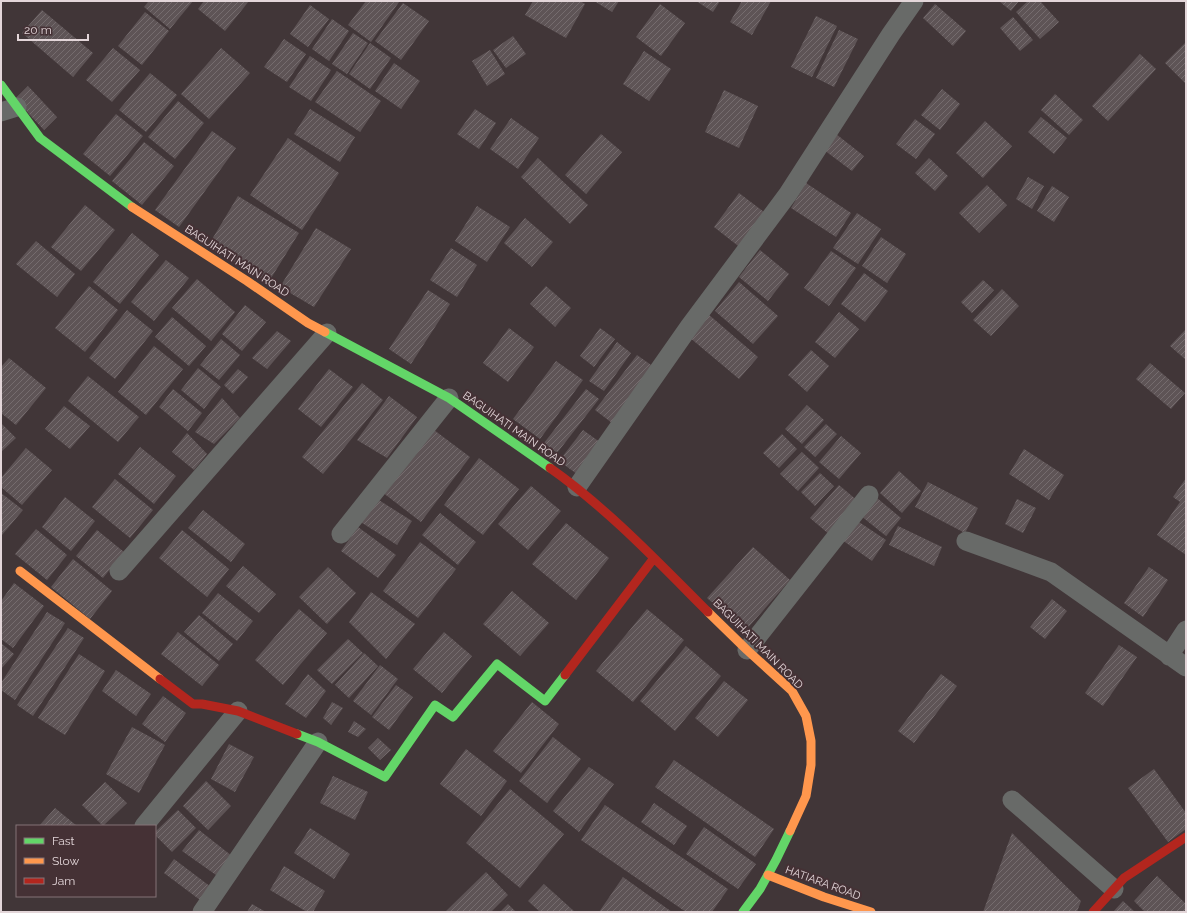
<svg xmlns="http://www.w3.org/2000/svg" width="1187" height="913" viewBox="0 0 1187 913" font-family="Raleway,sans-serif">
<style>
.building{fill:url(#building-hatch)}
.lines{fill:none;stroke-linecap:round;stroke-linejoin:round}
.street{stroke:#686a68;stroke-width:19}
.fast{stroke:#63d668;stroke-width:9}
.slow{stroke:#ff974d;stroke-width:9}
.jam{stroke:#b3261e;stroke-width:9}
.labels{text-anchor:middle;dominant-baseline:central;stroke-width:4;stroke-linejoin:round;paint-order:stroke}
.street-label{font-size:11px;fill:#e3d6d9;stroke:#453135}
</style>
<defs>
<pattern id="building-hatch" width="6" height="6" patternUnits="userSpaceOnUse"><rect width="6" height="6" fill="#5e5456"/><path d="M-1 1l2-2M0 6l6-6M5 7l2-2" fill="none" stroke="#756c6e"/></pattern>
</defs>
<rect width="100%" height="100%" fill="#413638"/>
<path class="building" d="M149 1H193L170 29 144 7Z
M204 1H249L225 31 198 9Z
M366 1H397L399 2 371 42 348 25Z
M533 1H580L585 4 566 38 525 15Z
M594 1H619L612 12Z
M696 1H720L713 12Z
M742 1H771L752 35 730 22Z
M999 1H1019L1011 11Z
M1028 1H1040L1059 22 1040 39 1016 12Z
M403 3 429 21 401 60 375 41Z
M660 4 685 23 661 56 636 37Z
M935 4 966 31 953 46 923 18Z
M310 5 329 19 308 47 290 34Z
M42 10 93 53 73 77 22 33Z
M145 12 169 31 142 65 118 46Z
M816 16 837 26 812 77 791 67Z
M1013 17 1033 40 1020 51 1000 28Z
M332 19 349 31 329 61 312 49Z
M839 30 858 39 834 87 816 78Z
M353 33 368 43 347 74 332 64Z
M513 36 526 54 506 68 493 50Z
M284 39 306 54 287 82 264 67Z
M370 43 391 58 370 89 349 74Z
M1185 43 1186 44V84L1165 63Z
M113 48 140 70 112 102 86 80Z
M221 48 250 73 209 119 181 94Z
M490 50 505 74 487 86 472 61Z
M644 51 671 69 649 101 623 84Z
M1140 54 1156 69 1108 121 1092 106Z
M310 56 331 70 311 101 289 87Z
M394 63 420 81 401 109 375 91Z
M337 71 381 101 360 132 315 102Z
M150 73 177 95 146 132 119 110Z
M28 86 57 117 44 130 15 99Z
M942 89 960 104 940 130 921 115Z
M724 90 758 106 739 148 705 132Z
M1055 94 1083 120 1069 135 1041 110Z
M178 101 204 123 175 159 148 137Z
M310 109 355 137 340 162 294 134Z
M475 109 496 123 479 149 457 134Z
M116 114 143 136 110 176 83 154Z
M1041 117 1067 138 1054 154 1028 132Z
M511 118 539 138 518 169 490 149Z
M915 119 935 134 916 159 896 144Z
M985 121 1012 146 983 178 956 153Z
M212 131 236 148 179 227 155 210Z
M601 134 622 152 586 194 565 175Z
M836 134 864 156 852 171 824 150Z
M288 138 339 173 302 230 250 195Z
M144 142 174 166 142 205 112 181Z
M538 158 588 205 570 224 521 177Z
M929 158 948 176 935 191 915 173Z
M1028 177 1044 186 1032 209 1016 199Z
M806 183 851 213 836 237 791 208Z
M987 185 1007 205 979 233 959 213Z
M1052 186 1069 197 1054 222 1037 211Z
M739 193 768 215 742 249 714 227Z
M238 196 299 233 268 283 208 246Z
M85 205 115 230 81 271 51 247Z
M477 206 510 227 487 262 455 241Z
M857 213 881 229 858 264 833 248Z
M525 218 553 242 532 267 504 243Z
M316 228 351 249 314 307 280 287Z
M132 233 159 255 120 304 93 282Z
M881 237 906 254 887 283 862 266Z
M36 241 75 274 57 297 16 264Z
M451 248 477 265 457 297 430 280Z
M760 250 789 274 768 301 739 277Z
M831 251 856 268 829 306 804 288Z
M166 260 189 278 154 321 131 302Z
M864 273 888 291 865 322 841 304Z
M197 279 235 312 211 341 172 308Z
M983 280 994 290 972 313 961 302Z
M739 282 778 316 753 344 715 311Z
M89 286 118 310 85 352 55 328Z
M546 286 571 308 555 327 530 304Z
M1002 289 1019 306 991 336 973 320Z
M428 290 450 304 411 364 389 349Z
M245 305 266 322 242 351 222 334Z
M127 310 153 331 115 379 89 358Z
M839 312 859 329 835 358 815 342Z
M708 314 758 357 739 379 689 337Z
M172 317 206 346 189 366 155 337Z
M509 328 534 347 508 382 483 363Z
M600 328 615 339 594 367 580 356Z
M1186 329V360L1170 346Z
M277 331 291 341 267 369 252 358Z
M221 339 240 355 219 380 200 365Z
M617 342 631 353 604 391 589 381Z
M154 346 183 369 146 415 118 392Z
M811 350 829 366 807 392 788 375Z
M637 355 654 367 612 423 595 410Z
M9 358 46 388 16 425 1 413V367Z
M556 361 583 380 540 439 513 419Z
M1150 363 1185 393 1171 409 1136 379Z
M198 368 221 387 204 409 181 390Z
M238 369 248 377 233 394 224 385Z
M329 369 353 387 321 427 298 409Z
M88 376 139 417 118 442 68 401Z
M362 383 383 400 323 474 302 457Z
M173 389 202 413 188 431 159 407Z
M586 389 599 399 557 453 544 443Z
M389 396 417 417 387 458 357 440Z
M222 398 240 418 214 444 195 432Z
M807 405 824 420 802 444 785 429Z
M64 406 90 426 70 449 45 429Z
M1 423 16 438 1 452Z
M826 424 837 434 815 457 804 447Z
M430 427 470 457 421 522 382 492Z
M583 430 604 445 581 477 559 461Z
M187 433 207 454 194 470 172 452Z
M782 434 797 449 779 468 763 453Z
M841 436 861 453 839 479 819 462Z
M140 447 176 476 154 504 118 474Z
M26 448 52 470 22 505 1 487V478Z
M1024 449 1064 475 1049 500 1009 474Z
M802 452 819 468 798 491 780 474Z
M479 458 519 489 483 535 444 505Z
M899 471 921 491 902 513 880 493Z
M820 473 834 486 815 506 801 492Z
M1186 478V555L1157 535 1180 502 1173 497Z
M115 479 153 510 130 538 92 507Z
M928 482 978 508 965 533 915 507Z
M839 485 859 502 830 535 810 518Z
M531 486 561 511 528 550 498 524Z
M1 493 23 510 2 535 1 534Z
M65 497 95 521 71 551 42 527Z
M374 497 412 521 397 545 359 521Z
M877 498 901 518 886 536 861 516Z
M1017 499 1036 508 1023 533 1005 524Z
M203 510 245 544 231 562 188 528Z
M440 513 476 542 458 565 422 535Z
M856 520 886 540 872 561 842 540Z
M566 523 609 558 576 600 532 564Z
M898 526 942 547 934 566 889 545Z
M358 527 396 555 378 578 341 551Z
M36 529 67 555 47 580 15 554Z
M97 530 124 552 103 578 76 556Z
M182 530 229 569 207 597 159 558Z
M420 542 456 569 418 618 383 591Z
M753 547 790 580 745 631 707 598Z
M73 559 112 591 90 619 51 587Z
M243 566 276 594 259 613 226 586Z
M328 567 356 593 327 624 299 597Z
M1149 567 1168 580 1143 617 1124 603Z
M14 583 44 606 13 648 1 639V601Z
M512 591 549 623 520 656 483 624Z
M371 592 415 624 386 659 349 622Z
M218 593 253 621 237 641 202 613Z
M1052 599 1067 611 1045 639 1030 627Z
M299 609 327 633 283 685 255 660Z
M647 609 684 640 633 702 596 671Z
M47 612 65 623 15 700 1 690V683Z
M199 615 233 644 219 661 184 632Z
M68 628 84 638 33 716 17 705Z
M178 632 219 665 202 686 161 654Z
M444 632 472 656 442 693 413 669Z
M348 639 363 653 332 684 317 670Z
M1 643 14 654 1 669Z
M1119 645 1137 657 1103 706 1085 693Z
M686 646 721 676 675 731 640 701Z
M364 653 378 666 349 698 335 685Z
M79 654 105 671 65 735 38 718Z
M380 665 398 679 371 715 353 701Z
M116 670 151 694 136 716 102 691Z
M308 674 326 691 306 718 285 704Z
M941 674 957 686 914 743 898 731Z
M724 681 748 700 718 737 695 718Z
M396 685 413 697 389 730 372 717Z
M163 696 186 713 165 742 142 724Z
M332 702 343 708 331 725 323 718Z
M532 702 559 724 521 773 493 751Z
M354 721 366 729 358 737 348 732Z
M132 727 165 745 139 793 106 774Z
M553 737 581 759 547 803 519 781Z
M378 738 391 750 380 760 368 748Z
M229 744 254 757 235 792 211 779Z
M466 749 507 781 481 816 440 784Z
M674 760 774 829 755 857 655 787Z
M589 767 614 784 579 832 553 811Z
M1154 769 1186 813V829L1168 842 1128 788Z
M333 776 368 792 355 820 320 803Z
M206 781 231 806 208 830 183 806Z
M105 782 127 803 103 826 82 805Z
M510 789 564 834 520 888 466 843Z
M654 803 687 826 674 845 641 822Z
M605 805 728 889 712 912H686L581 840Z
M55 808 77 826H39Z
M178 810 196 828 172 852 155 835V832Z
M704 827 756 864 738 889 686 854Z
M310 828 350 854 334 879 294 853Z
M199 830 232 856 216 875 182 851Z
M1012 833 1081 901 1077 912H983Z
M174 859 211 887 200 900 164 873Z
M284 866 325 891 313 912H307L270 890Z
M486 872 508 895 491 912H445Z
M1157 876 1186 904V912H1145L1134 901Z
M623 877 672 912H599Z
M544 884 575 912H540L528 901Z
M1123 901 1135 912H1113Z
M252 904 266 912H247Z
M508 904 516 912H500Z"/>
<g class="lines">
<path class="street" d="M1 112 17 107
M577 487 689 327 788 194 891 34 914 1
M341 534 449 398
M966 541 1051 572 1186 667
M119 571 327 333
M747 650 869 495
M1169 656 1186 630
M1012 800 1114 889
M144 826 238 711
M202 912 318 742"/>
<path class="fast" d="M1 85 40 138 132 207
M325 332 449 398 550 468
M297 734 318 742 385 777 435 705 453 717 497 664 545 701 565 675
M743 912 760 889 776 860 790 831"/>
<path class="slow" d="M132 207 247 281 308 323 325 332
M20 571 160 679
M708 612 747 650 792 691 806 716 811 741V765L806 796 790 831
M768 875 824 897 871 912"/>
<path class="jam" d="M550 468C607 508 659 563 708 612
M565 675 654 558
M160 679 193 704H202L238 711 297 734
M1093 912 1124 878 1186 837"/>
</g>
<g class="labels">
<g class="street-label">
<text transform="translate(237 261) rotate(33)">BAGUIHATI MAIN ROAD</text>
<text transform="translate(514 429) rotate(35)">BAGUIHATI MAIN ROAD</text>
<text transform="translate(758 644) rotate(45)">BAGUIHATI MAIN ROAD</text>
<text transform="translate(823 883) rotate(20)">HATIARA ROAD</text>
</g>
</g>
<rect width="1187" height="913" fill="none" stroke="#e3d6d9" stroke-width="4"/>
<rect x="16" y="825" width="140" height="72" fill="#453135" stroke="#847377"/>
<rect x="24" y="838" width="20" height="6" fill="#63d668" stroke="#847377"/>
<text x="52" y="845" font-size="12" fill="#e3d6d9">Fast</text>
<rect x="24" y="858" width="20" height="6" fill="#ff974d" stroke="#847377"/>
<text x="52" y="865" font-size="12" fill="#e3d6d9">Slow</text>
<rect x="24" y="878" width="20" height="6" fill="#b3261e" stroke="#847377"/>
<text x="52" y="885" font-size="12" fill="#e3d6d9">Jam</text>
<path d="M18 34v6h70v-6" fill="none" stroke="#e3d6d9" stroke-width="2"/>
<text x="24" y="34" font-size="12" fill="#e3d6d9" stroke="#453135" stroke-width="3" paint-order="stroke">20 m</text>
</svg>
